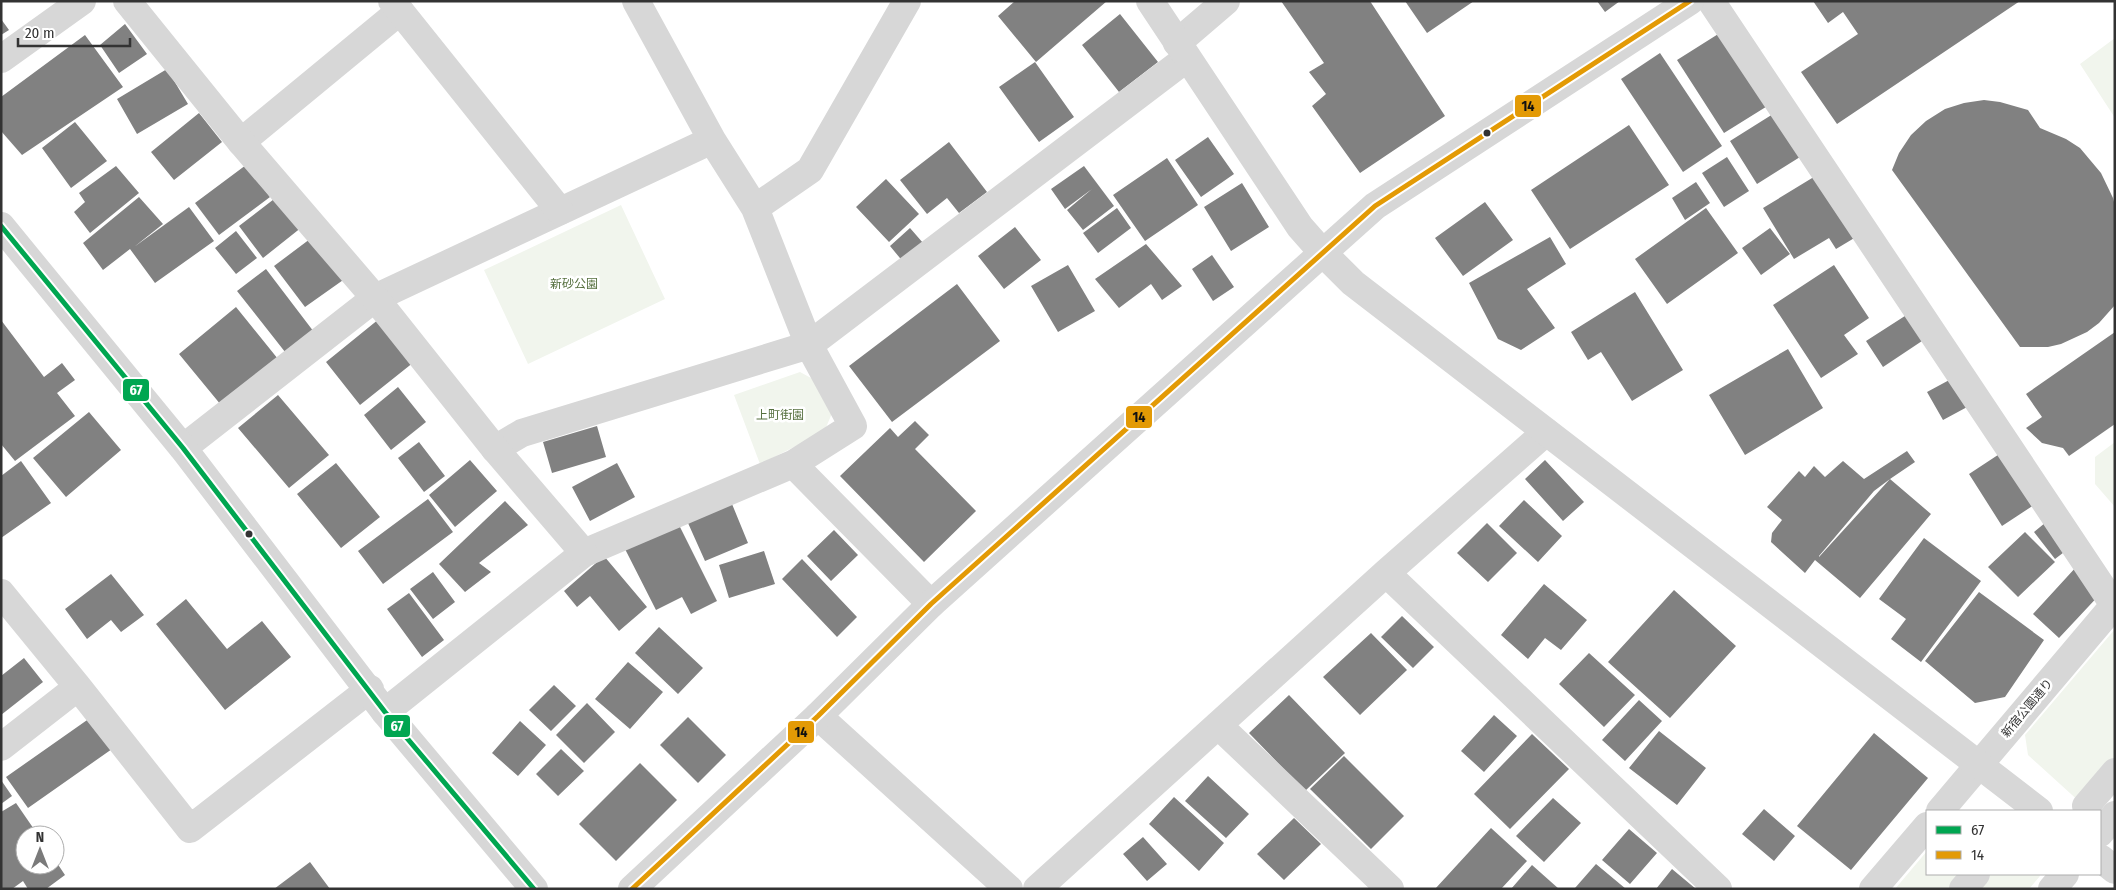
<svg xmlns="http://www.w3.org/2000/svg" width="2116" height="890" viewBox="0 0 2116 890" font-family="'Fira Sans Condensed','Noto Sans JP',sans-serif">
<style>
.green{fill:#f1f5ed}
.building{fill:#818181;fill-rule:evenodd}
.lines{fill:none;stroke-linecap:round;stroke-linejoin:round}
.pedestrian{stroke:#d7d7d7;stroke-width:28}
.minor{stroke:#d7d7d7;stroke-width:28}
.tertiary{stroke:#d7d7d7;stroke-width:28}
.bus-1-casing{stroke:#fff;stroke-width:9}
.bus-2-casing{stroke:#fff;stroke-width:9}
.bus-1{stroke:#00a651;stroke-width:5}
.bus-2{stroke:#e39a05;stroke-width:5}
.bus-dot{fill:#333;stroke:#fff;stroke-width:2}
.labels{text-anchor:middle;dominant-baseline:central;stroke-width:5;stroke-linejoin:round;paint-order:stroke}
.park-label{font-size:12px;fill:#56703f;stroke:#fff}
.street-label{font-size:12px;fill:#333;stroke:#fff}
.line-badge{stroke:#fff;stroke-width:2}
.badge-label{font-size:14px;text-anchor:middle;font-weight:bold;fill:#fff}
.pale-badge-label{font-size:14px;text-anchor:middle;font-weight:bold;fill:#111}
</style>
<rect width="100%" height="100%" fill="#fff"/>
<path class="green" d="M2115 38V118L2080 64Z
M621 205 665 299 528 364 484 270Z
M800 372 822 384 833 411 824 432 760 464 734 395Z
M2115 442V507L2095 484V457Z
M2115 629V789L2082 804 2028 755 2025 735Z
M1927 851V874H2039L2040 876 2029 889H1895Z"/>
<path class="building" d="M1015 1H1107L1036 62 998 16Z
M1281 1H1370L1445 116 1360 173 1312 106 1326 94 1309 72 1324 63Z
M1405 1H1474L1427 33Z
M1597 1H1620L1605 12Z
M1813 1H2020L1837 124 1801 72 1858 34 1843 12 1828 23Z
M1120 14 1158 62 1119 92 1082 45Z
M1 19 9 30 1 35Z
M125 24 147 54 119 73 100 45Z
M1723 31 1769 105 1724 133 1677 60Z
M85 35 123 87 22 155 1 131V97Z
M1660 53 1722 146 1683 172 1621 79Z
M1035 62 1074 117 1039 142 999 87Z
M167 69 188 104 137 134 117 99Z
M1984 100 2000 102 2028 110 2040 128 2066 139 2080 148 2101 173 2113 198 2115 206V305L2099 323 2087 332 2061 344 2048 347H2020L1892 170 1899 153 1911 135 1926 121 1945 109 1964 103Z
M199 113 222 142 174 180 151 152Z
M1773 114 1800 157 1757 184 1730 141Z
M75 122 107 161 71 188 42 148Z
M1629 125 1669 185 1570 249 1531 190Z
M1208 137 1234 174 1201 197 1175 160Z
M949 142 987 192 959 213 947 198 927 214 900 180Z
M1727 157 1749 191 1724 207 1702 173Z
M1167 158 1198 205 1145 241 1113 195Z
M246 165 270 197 219 235 195 203Z
M116 166 139 193 90 233 74 212 85 202 79 193Z
M1084 166 1114 206 1083 230 1067 210 1092 189 1065 209 1051 189Z
M1822 172 1861 234 1836 249 1829 238 1794 259 1763 208Z
M886 179 919 214 889 242 856 207Z
M1696 182 1710 203 1685 220 1672 198Z
M1242 183 1269 227 1231 251 1204 207Z
M278 196 302 227 263 258 239 226Z
M139 197 163 224 134 247 189 207 214 241 155 283 130 249 103 270 83 243Z
M1485 202 1513 240 1463 276 1435 238Z
M1117 208 1131 228 1098 253 1083 233Z
M1706 208 1738 253 1667 304 1635 259Z
M1015 227 1041 260 1004 289 978 256Z
M910 228 930 251 909 269 890 246Z
M1770 228 1790 254 1761 275 1742 248Z
M236 231 257 258 236 274 215 248Z
M314 236 346 278 305 307 274 266Z
M1550 237 1566 264 1527 289 1555 328 1521 350 1498 339 1469 283Z
M1146 244 1182 286 1162 300 1151 284 1119 308 1095 279Z
M1212 255 1234 287 1213 301 1192 269Z
M1068 265 1095 311 1058 332 1031 286Z
M1834 265 1869 318 1844 335 1858 354 1821 378 1773 305Z
M266 269 317 336 289 357 237 291Z
M957 284 1000 341 892 422 849 366Z
M1635 292 1683 370 1632 401 1601 352 1588 360 1571 332Z
M236 307 278 359 221 405 179 354Z
M1908 314 1925 339 1883 367 1866 341Z
M379 319 414 362 360 405 326 362Z
M1 320 44 377 62 363 75 380 57 393 75 416 15 461 1 444Z
M2115 332V424L2069 456 2063 448 2042 443 2026 428 2042 417 2026 394Z
M1788 349 1823 408 1745 455 1709 395Z
M1953 378 1969 406 1943 420 1927 392Z
M398 387 426 422 391 450 364 415Z
M278 395 329 455 289 488 238 428Z
M89 412 121 450 66 497 33 458Z
M915 421 929 435 915 449 976 511 924 562 840 476 890 428 898 437Z
M597 426 606 457 552 473 543 442Z
M419 442 445 476 424 492 398 458Z
M2007 449 2040 501 2002 526 1969 474Z
M1907 451 1915 462 1890 479 1931 514 1860 598 1815 560 1805 573 1771 542 1772 533 1782 520 1767 507 1799 471 1805 477 1814 466 1825 477 1843 461 1864 479ZM1890 479 1819 557V556L1874 491Z
M470 460 497 491 455 527 429 495Z
M1545 460 1584 502 1563 521 1525 479Z
M21 461 51 503 1 538V476Z
M336 463 380 517 341 548 297 494Z
M617 463 635 497 590 521 572 487Z
M428 499 453 532 383 584 358 551Z
M1524 500 1562 536 1538 562 1499 526Z
M505 501 528 525 479 563 491 572 465 592 439 564Z
M732 504 748 543 705 561 688 523Z
M2051 518 2072 546 2055 559 2034 532Z
M678 523 717 601 691 614 682 597 656 610 625 549Z
M1487 523 1517 553 1488 582 1457 553Z
M834 530 858 555 831 581 807 556Z
M2025 532 2055 562 2018 597 1988 567Z
M1924 538 1981 581 1921 662 1891 639 1906 619 1879 599Z
M764 551 775 584 729 598 719 565Z
M604 556 647 607 619 631 590 596 577 607 564 591Z
M802 559 857 617 837 637 782 579Z
M2077 566 2103 591 2059 638 2033 614Z
M433 572 455 602 433 619 410 589Z
M111 574 144 615 121 632 111 620 87 639 65 609Z
M1544 584 1587 620 1561 650 1545 638 1528 659 1501 635Z
M1674 590 1736 646 1670 718 1608 662Z
M1979 592 2044 640 2005 697 1975 703 1925 661Z
M409 593 444 640 422 657 387 609Z
M186 599 227 649 262 621 291 657 225 710 156 624Z
M1402 616 1434 647 1413 668 1381 637Z
M659 627 703 668 678 694 635 653Z
M1371 633 1407 670 1360 715 1323 677Z
M1589 653 1635 695 1604 727 1559 684Z
M24 658 43 682 1 715V676Z
M628 662 663 692 630 729 595 699Z
M554 685 576 706 551 731 529 710Z
M1289 695 1345 753 1305 791 1249 733Z
M1639 700 1662 721 1625 761 1602 740Z
M587 703 615 732 584 763 556 735Z
M1494 715 1517 736 1484 772 1461 751Z
M688 717 726 755 698 783 660 745Z
M90 718 112 749 28 808 6 777Z
M520 721 546 745 518 776 492 753Z
M1659 731 1706 768 1677 805 1629 768Z
M1874 733 1928 778 1851 870 1797 826Z
M1532 734 1569 769 1510 829 1474 794Z
M561 749 584 771 558 796 536 774Z
M1344 756 1404 816 1371 849 1310 789Z
M640 763 677 800 616 861 579 824Z
M1208 776 1249 814 1226 838 1185 801Z
M1 780 12 796 1 804Z
M1174 797 1224 843 1199 871 1149 824Z
M1553 798 1581 823 1544 862 1516 836Z
M16 803 38 835H25V865H55V860L65 875 46 889H28L23 881 12 889H1V812Z
M1764 809 1795 836 1774 861 1742 834Z
M1294 818 1321 844 1284 880 1257 854Z
M1491 828 1527 861 1501 889H1435Z
M1629 829 1657 853 1630 884 1602 860Z
M1143 837 1167 864 1147 881 1123 854Z
M310 862 330 889H274Z
M1596 864 1626 889 1575 888Z
M1532 865 1559 889H1511Z
M1672 869 1696 889H1656Z"/>
<g class="lines">
<path class="pedestrian" d="M2086 806 2115 772
M1963 889 1976 874"/>
<path class="minor" d="M1711 1 2114 605
M1177 43 1226 1
M1 59 82 1
M241 142 400 11
M755 208 810 170 907 1
M183 448 375 298 712 140
M495 449 522 433 809 345 1187 58
M793 464 931 604
M1386 573 1718 889
M1 593 78 687 190 829 370 689
M385 712 584 553 793 464 853 426 809 345 755 208 712 140 636 1
M818 716 1009 889
M1218 725 1390 889
M1 747 78 687
M1940 811 2115 604
M2100 833 2115 815
M1037 889 1386 573 1546 432
M1873 889 1927 826
M2052 889 2065 874"/>
<path class="tertiary" d="M127 1 241 142 375 298 495 449 584 553
M392 1 560 211
M1150 1 1300 227 1323 253 1353 283 2039 811
M1 226 183 448 385 712 534 889
M2100 858 2115 870
M632 889 818 716 931 604 1375 206 1690 1"/>
<g class="bus-1-casing">
<path id="bus-1" d="M1 226 183 448 385 712 534 889"/>
</g>
<g class="bus-2-casing">
<path id="bus-2" d="M632 889 818 716 931 604 1375 206 1690 1"/>
</g>
<use href="#bus-1" class="bus-1"/>
<use href="#bus-2" class="bus-2"/>
</g>
<g class="bus-dot">
<circle cx="1487" cy="133" r="4.5"/>
<circle cx="249" cy="534" r="4.5"/>
</g>
<g class="labels">
<g class="park-label">
<text x="574" y="284">新砂公園</text>
<text x="780" y="415">上町街園</text>
</g>
<g class="street-label">
<text transform="translate(2027 708) rotate(-50)">新宿公園通り</text>
</g>
</g>
<g class="line-badge">
<rect x="1514" y="94" width="28" height="24" rx="5" fill="#e39a05"/>
<rect x="122" y="378" width="28" height="24" rx="5" fill="#00a651"/>
<rect x="1125" y="405" width="28" height="24" rx="5" fill="#e39a05"/>
<rect x="383" y="714" width="28" height="24" rx="5" fill="#00a651"/>
<rect x="787" y="720" width="28" height="24" rx="5" fill="#e39a05"/>
</g>
<g class="badge-label">
<text x="136" y="395">67</text>
<text x="397" y="731">67</text>
</g>
<g class="pale-badge-label">
<text x="1528" y="111">14</text>
<text x="1139" y="422">14</text>
<text x="801" y="737">14</text>
</g>
<rect width="2116" height="890" fill="none" stroke="#333333" stroke-width="5"/>
<rect x="1926" y="810" width="175" height="65" fill="#ffffff" stroke="#adadad"/>
<rect x="1936" y="826" width="25" height="8" fill="#00a651" stroke="#adadad"/>
<text x="1971" y="835" font-size="15" fill="#333333">67</text>
<rect x="1936" y="851" width="25" height="8" fill="#e39a05" stroke="#adadad"/>
<text x="1971" y="860" font-size="15" fill="#333333">14</text>
<g transform="translate(40 850)"><circle r="24" fill="#ffffff" stroke="#adadad"/>
<path d="M0-4L9 19L0 12L-9 19Z" fill="#7a7a7a"/>
<text y="-8" font-size="14" font-weight="bold" text-anchor="middle" fill="#333333">N</text>
</g>
<path d="M18 38v8h112v-8" fill="none" stroke="#333333" stroke-width="2.5"/>
<text x="25" y="38" font-size="15" fill="#333333" stroke="#ffffff" stroke-width="4" paint-order="stroke">20 m</text>
</svg>
